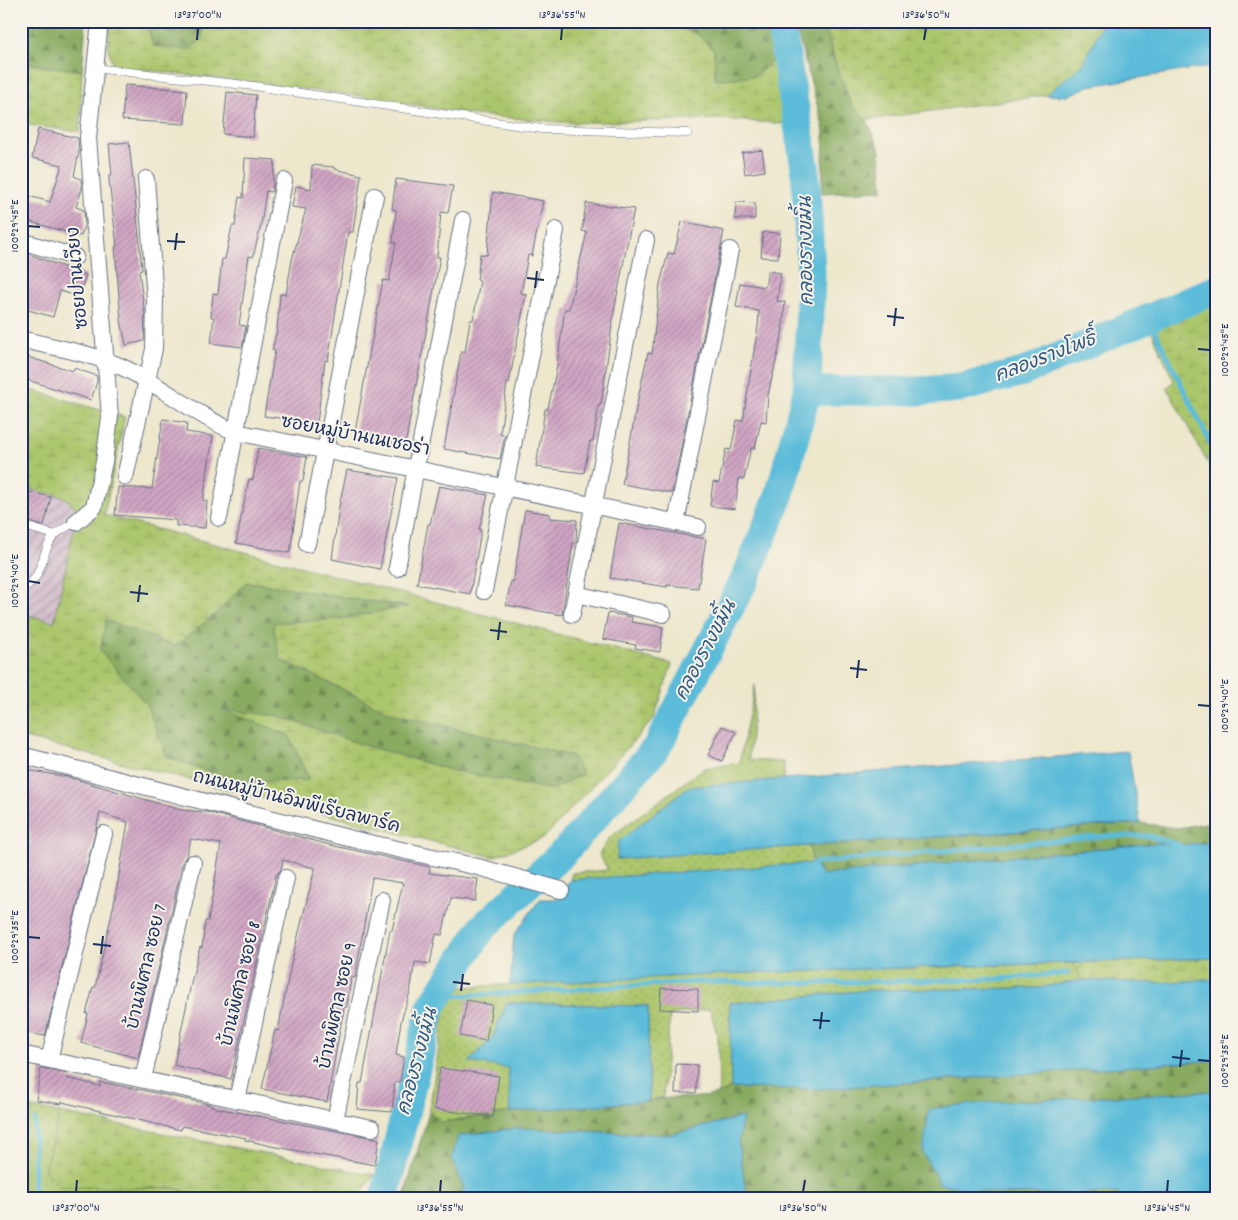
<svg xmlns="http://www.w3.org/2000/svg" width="1238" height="1220" viewBox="0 0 1238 1220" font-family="Dekko,'Playpen Sans Thai',sans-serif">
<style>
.industrial{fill:url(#industrial-furrows)}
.grass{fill:url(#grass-dots);stroke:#647a65}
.forest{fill:url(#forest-firs);stroke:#526d5f}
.wetland{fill:url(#wetland-marsh);stroke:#647a65;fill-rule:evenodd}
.water{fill:#5bbcd9;stroke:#3b769c}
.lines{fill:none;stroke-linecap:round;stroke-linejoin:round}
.stream{stroke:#5bbcd9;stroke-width:5}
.river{stroke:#5bbcd9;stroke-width:29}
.building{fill:url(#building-hatch)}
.service-casing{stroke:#646f84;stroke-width:9}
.minor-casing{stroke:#646f84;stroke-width:18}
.service{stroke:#fff;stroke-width:8}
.minor{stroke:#fff;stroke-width:16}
.ticks{fill:none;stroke:#1b2f5e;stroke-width:2}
.labels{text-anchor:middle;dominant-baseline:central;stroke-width:4;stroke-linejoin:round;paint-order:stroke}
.street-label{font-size:18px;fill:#1b2f5e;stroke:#f7f3e8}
.water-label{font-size:19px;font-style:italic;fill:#2e5983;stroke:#f7f3e8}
.neatline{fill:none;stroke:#1b2f5e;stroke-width:2}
.ticks-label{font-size:12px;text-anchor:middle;fill:#1b2f5e}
</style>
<defs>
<pattern id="industrial-furrows" width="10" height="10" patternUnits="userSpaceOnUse" patternTransform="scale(1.25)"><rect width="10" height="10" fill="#d1bdcb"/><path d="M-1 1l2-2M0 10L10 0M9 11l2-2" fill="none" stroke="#a99aa8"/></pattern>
<pattern id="grass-dots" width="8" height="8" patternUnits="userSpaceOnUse" patternTransform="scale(1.25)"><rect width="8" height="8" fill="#acc66c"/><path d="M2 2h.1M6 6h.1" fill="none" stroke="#93aa60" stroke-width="1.8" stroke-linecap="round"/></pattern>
<pattern id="forest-firs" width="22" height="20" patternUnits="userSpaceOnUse" patternTransform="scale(1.25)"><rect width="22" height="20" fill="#89ab60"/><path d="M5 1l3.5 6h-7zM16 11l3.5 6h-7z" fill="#6f8c52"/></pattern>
<pattern id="wetland-marsh" width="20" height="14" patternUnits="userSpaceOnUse" patternTransform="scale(1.25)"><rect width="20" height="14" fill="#acc66c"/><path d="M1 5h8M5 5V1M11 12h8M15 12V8" fill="none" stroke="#93aa60"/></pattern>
<pattern id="building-hatch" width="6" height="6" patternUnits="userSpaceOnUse" patternTransform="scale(1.25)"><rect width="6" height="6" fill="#d0a5c3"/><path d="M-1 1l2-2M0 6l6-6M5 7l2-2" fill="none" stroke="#a887a2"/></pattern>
</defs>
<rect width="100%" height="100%" fill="#f7f3e8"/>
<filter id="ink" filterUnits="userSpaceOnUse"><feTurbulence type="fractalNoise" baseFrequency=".02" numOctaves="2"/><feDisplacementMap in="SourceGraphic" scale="10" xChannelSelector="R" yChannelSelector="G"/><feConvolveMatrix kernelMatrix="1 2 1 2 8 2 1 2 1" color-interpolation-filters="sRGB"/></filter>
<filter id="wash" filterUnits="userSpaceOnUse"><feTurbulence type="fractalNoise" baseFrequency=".0096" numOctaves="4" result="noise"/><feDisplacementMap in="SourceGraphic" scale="20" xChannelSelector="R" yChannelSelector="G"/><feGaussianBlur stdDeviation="1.12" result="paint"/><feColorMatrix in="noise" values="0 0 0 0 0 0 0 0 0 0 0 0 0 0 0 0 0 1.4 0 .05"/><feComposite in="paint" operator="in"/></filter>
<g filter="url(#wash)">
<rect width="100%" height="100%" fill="#ede7cc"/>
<path class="industrial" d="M21 487 64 497 78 509 54 623 21 613Z"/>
<path class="grass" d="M755 685 749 760 784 762V779L688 787 617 859 809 845 813 863 570 880 572 873 608 870 599 854 610 837 704 768 739 763Z
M1073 963 1082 980 1038 988 871 990 730 1003 731 1088 719 1095 718 1038 710 1009 670 1015 663 1097 649 1101 648 1006 507 1003 493 1037 469 1062 508 1067 510 1112 442 1122 429 1112 446 1001 462 987 745 973Z
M21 1090 26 1091 28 1107 60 1113 44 1170 61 1187 174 1188 213 1199H21Z"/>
<path class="forest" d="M21 21H86L82 71 21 63Z
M146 21H203L202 40 187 50 153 46Z
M656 21H769L777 58 755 76 715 80 714 50 696 33Z
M794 21H824L837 68 852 105 867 120 880 150 883 190 822 193 824 130Z
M246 582C302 588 356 601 411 607L341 619 274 623 280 659 392 713 572 756 583 773 553 790 454 771 363 745 278 716 225 710 289 735 309 781 241 783 167 757 146 704 100 651 106 620 175 646 218 612Z
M1217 821V842L1179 845 1157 843 822 875 813 863 809 846 1140 823 1177 828Z
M1217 1060V1091L980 1103 1000 1194 1119 1193 1122 1199H875L870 1196 772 1195 746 1191 738 1142 742 1117 668 1135 518 1128 452 1158 464 1189 458 1199H403L429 1112 442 1122 510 1112 649 1101C676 1094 708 1103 731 1088L820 1089Z"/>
<path class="wetland" d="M111 21H146L153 46 187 50 202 40 203 21H305L347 26V21H656L696 33 714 50 715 80 755 76 777 58 784 124 720 119 571 123 475 115 359 96 122 67 113 64 108 48Z
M824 21H1104L1083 64 1046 95 867 120 852 105 837 68Z
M21 63 82 71 80 132 21 124Z
M1210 303 1217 316V480L1167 388 1174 381 1151 330Z
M21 387 125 417 104 515 672 664 654 719 544 838 493 857 21 737V613L54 622 78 510 64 497 21 487ZM246 582C301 588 354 601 409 606L341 619 273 623 280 659 392 713 572 756 583 773 553 790 454 771 363 745 278 716 222 709 289 735 309 780 241 783 167 757 146 704 100 651 106 620 175 646 218 612Z
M1217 958V979L1158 983 1082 980 1073 963Z
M60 1113 375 1175 356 1199H213L174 1188 61 1187 44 1170Z"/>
<path class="water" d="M1104 21H1217V65L1089 86 1067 96 1046 95 1083 64Z
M1128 751 1140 823 617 859 618 842 688 787Z
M1217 842V958L745 973 510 985 514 935 540 899H556L570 880 813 863 822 875 1157 843 1179 845Z
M1217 979V1060L820 1089 731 1088 730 1003 871 990 1038 988 1082 980 1158 983Z
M507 1003 648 1006 649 1101 510 1112 508 1068 469 1062 493 1037Z
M1217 1091V1196L1122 1199 1119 1193 1000 1194 940 1184 923 1153 929 1109 980 1103Z
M743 1117 738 1142 746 1191 772 1195 870 1196 875 1199H458L464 1188 452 1158 458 1136 518 1128 668 1135Z"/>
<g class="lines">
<path class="stream" d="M1150 319V320
M1156 333 1217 457
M813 863 1105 836H1149L1179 845
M437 997 699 982 811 983 996 979 1068 973
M33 1199 35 1120"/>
<path class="river" d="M807 391H922L960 388 1023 372 1217 289
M384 1199 431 1007 483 927 565 851 657 747 746 577 779 496 807 391 811 272 805 167 780 21"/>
</g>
<g id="blocks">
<path class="building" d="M125 85 187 90 185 124 122 120Z
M227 92 256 95 253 137 223 134Z
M38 129 78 138 79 152 74 176 81 179 82 189 76 207 84 210 85 224 81 236 23 220 29 196 50 202 62 165 32 158Z
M129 142 139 236 142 270 139 271 145 316 144 341 126 345 121 320 115 247 117 246 109 181V175H112L109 144Z
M762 150 765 171 745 174 742 153Z
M245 158 275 160 272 192 266 191 261 225 253 257 249 256 239 325 246 326 242 347 211 343 214 317H211L213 293 218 294 222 259H225L232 226H235L239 197 243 198Z
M312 165 334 167V169L361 175 353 232H348L328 361 325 360 317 423 264 416 275 350H272L277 330 280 294H286L292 260 306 209 292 207 296 186 311 189Z
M396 179 453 186 448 213 441 212 437 257H440L405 445 354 437 383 280 389 281 396 243H393L396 210 392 209Z
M493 192 543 201 532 256 528 255 521 293 526 294 509 383H507L500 434 505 435 500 459 444 449 461 352H465L470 320H473L480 281 477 280 480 254 487 255Z
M736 202 755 203V219H735Z
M586 203 634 209 614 311 601 405 599 404 593 441H590L584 473 536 467 545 409H548L556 371 565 309H569L587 232 582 231Z
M682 222 724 231 672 493 622 484 640 389 648 353 652 354 660 284 668 253 674 254Z
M763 232 780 233 778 258 761 257Z
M26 253 86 275 79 297 60 291 53 317 21 308V270Z
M768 271 781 273 777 301 785 302 782 335 768 395 766 422 761 421 755 448H751L744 479 739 478 735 509 710 506 713 482 719 483 726 449 731 450 737 420 743 421 758 326 759 311 736 307 740 283 765 287Z
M21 355 73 371 74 368 97 376V382L91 400 21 378Z
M163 419 187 423 186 432 213 436 203 501H207L205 528 176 526V520L115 515 118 487 152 489Z
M258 448 307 457 303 481H300L290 553 236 543 249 479 253 480Z
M347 470 398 478 380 569 332 559 340 501Z
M439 486 488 495 479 530 481 531 470 594 417 584 428 524H430Z
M21 490 51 497 44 526 21 520Z
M525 510 550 514V518L577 520 576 543H573L562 615 506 605 511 581 513 582Z
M619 523 706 539 698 588 667 585V587L610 578Z
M608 613 632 617 631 622 663 627 660 652 635 648 636 645 603 639Z
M722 726 736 732 722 761 708 755Z
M21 769 68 777 181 810 207 812 330 845 430 867 429 873 478 879 475 901 451 898 442 935 436 934 430 964 415 962 410 992 401 1021 396 1055 404 1057 400 1082H395L392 1112 357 1109 359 1083H362L390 930H392L403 883 372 878 355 978 351 977 347 1007H344L327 1102 262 1089 275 1030 278 1031 291 964 315 868 283 860 281 870 276 875 231 1079 174 1065 192 979 200 947 202 948 205 921H208L221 844 191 839 187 855 183 861 138 1058 81 1043 88 1014H86L93 987 95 988 115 899 128 822 100 813 45 1036 21 1032V879H24L31 832 21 831Z
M661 988 698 989V1011L660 1009Z
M467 1000 492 1005 486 1041 460 1036Z
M676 1064 697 1065 696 1093H675Z
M41 1068 67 1074 66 1078 100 1086V1082L132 1088 208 1104 216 1108 379 1139 375 1165 271 1146 245 1140 246 1138 182 1126 181 1130 62 1102 61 1104 36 1100Z
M440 1068 499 1076 493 1117 434 1109Z"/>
</g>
</g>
<g filter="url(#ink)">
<use href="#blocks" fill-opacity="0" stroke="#646f84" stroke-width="1"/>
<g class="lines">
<g class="service-casing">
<path id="service" d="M94 68 254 86 542 129 688 133
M21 525 55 535
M21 588C43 581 40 557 51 540 56 531 67 527 76 522"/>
</g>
<g class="minor-casing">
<path id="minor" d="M21 241 75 257
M21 339C55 348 92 353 124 368 163 386 196 416 236 432L698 527
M125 477 154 349 155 299 146 179
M219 518 284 181
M76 522 94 507 104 462 110 417 88 138 100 21
M676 523 730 250
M307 544 375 196
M397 568 463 220
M484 591 556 230
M576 594 663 614
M572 614 646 240
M21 755 352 839 478 867 561 890
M21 1054 372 1128
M49 1060 104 834
M143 1079 193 863
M237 1100 286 878
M335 1120 382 900"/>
</g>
<use href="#service" class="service"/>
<use href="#minor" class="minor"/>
</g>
</g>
<path class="ticks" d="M197 40 198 28M561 40 562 28M924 40 926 28M28 226 40 227M167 241 185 242M175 250 177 233M527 278 544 280M535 288 537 271M887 316 904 318M894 326 896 308M1198 349 1210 350M28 581 40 583M130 592 148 594M138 602 140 585M490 630 507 632M498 640 500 622M850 668 867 670M857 678 859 660M1198 705 1210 706M28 937 40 938M93 944 111 946M101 954 103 936M453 982 470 984M461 991 463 974M813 1020 830 1021M820 1029 822 1012M1172 1057 1190 1059M1198 1060 1210 1061M1180 1067 1182 1050M76 1192 77 1180M440 1192 441 1180M803 1192 805 1180M1167 1192 1168 1180"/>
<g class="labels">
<g class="street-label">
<text transform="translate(79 278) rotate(-95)">ซอยปานเวียง</text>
<text transform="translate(355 437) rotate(11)">ซอยหมู่บ้านเนเชอร่า</text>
<text transform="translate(296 803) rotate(14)">ถนนหมู่บ้านอิมพีเรียลพาร์ค</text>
<text transform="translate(148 967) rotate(-77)">บ้านพิศาล ซอย 7</text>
<text transform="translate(242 984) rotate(-77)">บ้านพิศาล ซอย 8</text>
<text transform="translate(339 1006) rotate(-78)">บ้านพิศาล ซอย 9</text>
</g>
<g class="water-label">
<text transform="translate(808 251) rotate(-91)">คลองรางขมิ้น</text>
<text transform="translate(1046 359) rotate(-21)">คลองรางโพธิ์</text>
<text transform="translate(707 651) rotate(-62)">คลองรางขมิ้น</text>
<text transform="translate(419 1062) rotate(-75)">คลองรางขมิ้น</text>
</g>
</g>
<rect width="1238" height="1220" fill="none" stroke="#f7f3e8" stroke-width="55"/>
<rect x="28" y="28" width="1182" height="1164" class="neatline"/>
<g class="ticks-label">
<text x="198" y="18">13°37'00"N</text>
<text x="562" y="18">13°36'55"N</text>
<text x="926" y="18">13°36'50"N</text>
<text transform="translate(14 226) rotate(-90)" y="4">100°29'45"E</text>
<text transform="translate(1224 350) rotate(-90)" y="4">100°29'45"E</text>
<text transform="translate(14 581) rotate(-90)" y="4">100°29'40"E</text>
<text transform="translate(1224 706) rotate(-90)" y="4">100°29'40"E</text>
<text transform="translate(14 937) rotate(-90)" y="4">100°29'35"E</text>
<text transform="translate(1224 1061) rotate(-90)" y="4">100°29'35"E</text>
<text x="76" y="1211">13°37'00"N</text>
<text x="440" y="1211">13°36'55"N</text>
<text x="803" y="1211">13°36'50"N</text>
<text x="1167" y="1211">13°36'45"N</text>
</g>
</svg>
